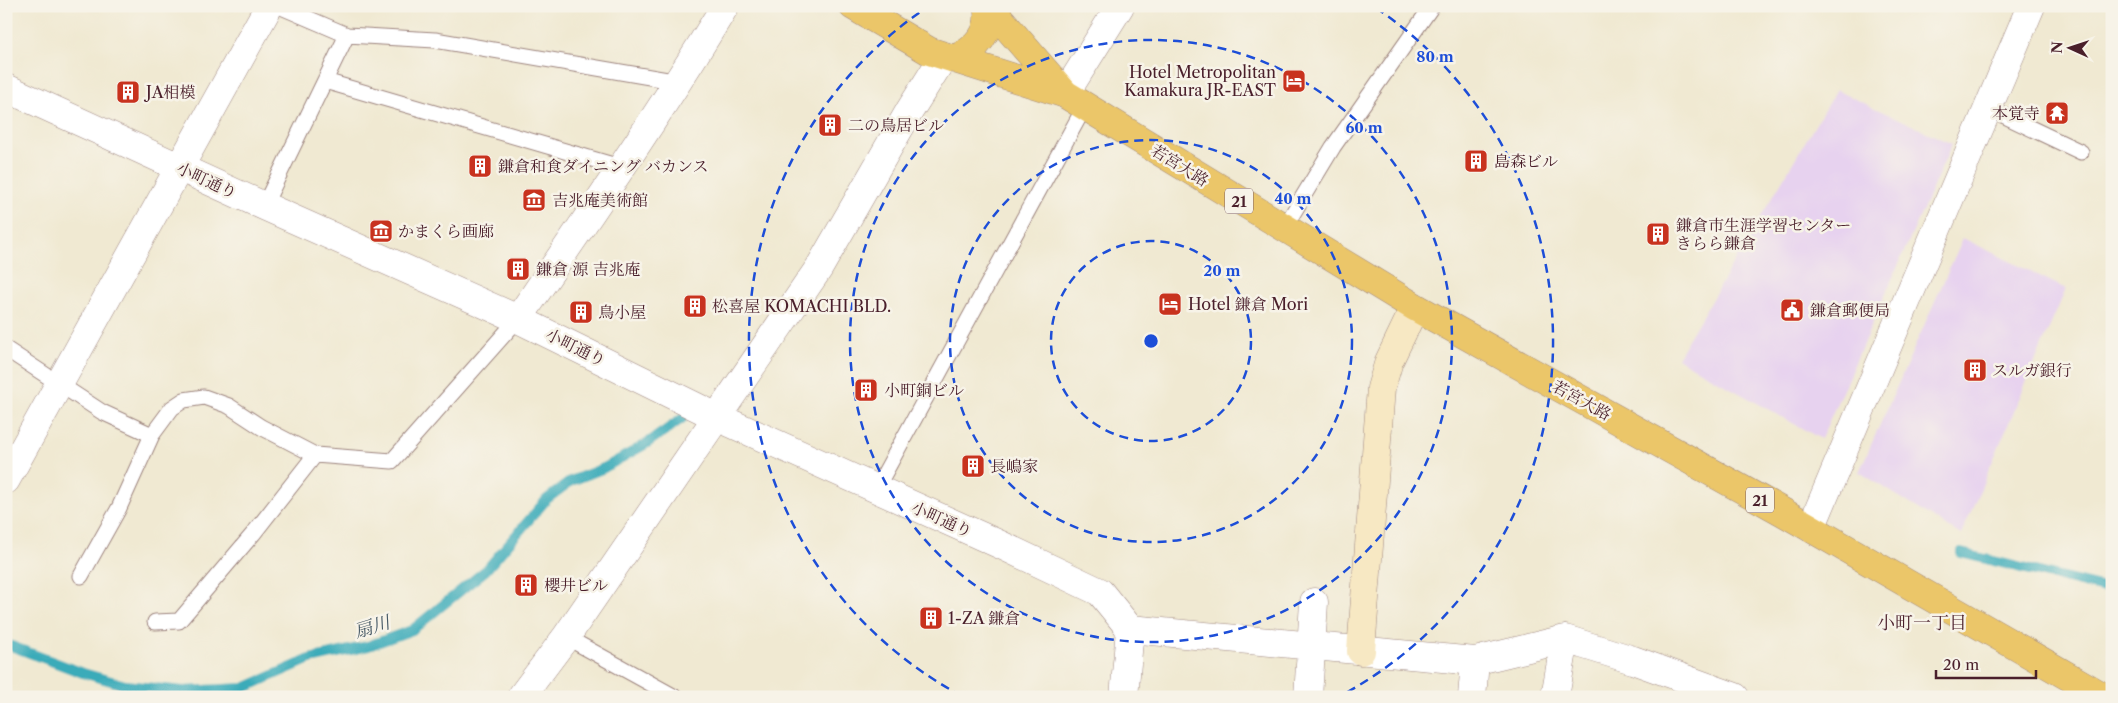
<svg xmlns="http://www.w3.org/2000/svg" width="2118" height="703" viewBox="0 0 2118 703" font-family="'Libre Caslon Text','Noto Serif JP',serif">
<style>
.built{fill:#e7d2ef}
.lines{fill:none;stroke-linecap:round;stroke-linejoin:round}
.stream{stroke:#3babb9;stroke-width:10}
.lane-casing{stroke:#9d847e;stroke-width:17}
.street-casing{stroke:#9d847e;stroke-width:29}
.secondary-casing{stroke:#9d847e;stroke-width:29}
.primary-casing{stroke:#9d847e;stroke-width:29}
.lane{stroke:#fff;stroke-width:15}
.street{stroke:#fff;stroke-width:28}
.secondary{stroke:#f7e8c3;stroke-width:28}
.primary{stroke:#ebc669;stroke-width:28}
.ring{fill:none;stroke:#1d4ed8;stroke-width:2.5;stroke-dasharray:9 6}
.labels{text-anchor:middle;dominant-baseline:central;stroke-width:5;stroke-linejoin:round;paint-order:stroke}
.shield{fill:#f7f3e8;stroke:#7e5f64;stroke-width:1}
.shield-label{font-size:15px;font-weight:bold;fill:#4a1f2b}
.poi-label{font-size:16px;fill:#4a1f2b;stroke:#f7f3e8;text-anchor:start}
.street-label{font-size:16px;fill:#4a1f2b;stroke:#f7f3e8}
.neighbourhood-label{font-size:18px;fill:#4a1f2b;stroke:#f7f3e8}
.water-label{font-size:18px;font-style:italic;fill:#445764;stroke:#f7f3e8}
.centre{fill:#1d4ed8;stroke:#f7f3e8;stroke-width:2.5}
.ring-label{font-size:15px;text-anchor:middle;font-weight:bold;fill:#1d4ed8;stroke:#f7f3e8;stroke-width:5;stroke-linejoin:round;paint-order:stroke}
</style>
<rect width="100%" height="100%" fill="#f7f3e8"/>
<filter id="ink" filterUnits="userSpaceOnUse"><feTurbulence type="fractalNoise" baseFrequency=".02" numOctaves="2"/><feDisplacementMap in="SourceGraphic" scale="10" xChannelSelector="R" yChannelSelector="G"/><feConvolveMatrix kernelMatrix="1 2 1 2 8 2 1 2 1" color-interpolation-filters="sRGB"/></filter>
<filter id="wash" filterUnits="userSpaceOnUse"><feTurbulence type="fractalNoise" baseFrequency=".0096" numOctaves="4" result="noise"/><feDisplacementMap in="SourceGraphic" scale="20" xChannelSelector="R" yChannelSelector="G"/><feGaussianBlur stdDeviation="1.12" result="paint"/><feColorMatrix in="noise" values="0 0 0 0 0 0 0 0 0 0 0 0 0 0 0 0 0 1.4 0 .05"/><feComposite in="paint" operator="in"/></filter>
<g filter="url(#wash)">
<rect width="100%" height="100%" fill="#f0e9d2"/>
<path class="built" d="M1836 90 1952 144 1821 439 1677 358Z
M1963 238 2066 289 1961 535 1859 472Z"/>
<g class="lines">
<path class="stream" d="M1961 553 2112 590
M6 644 83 673 125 685 183 691 244 688 310 659 368 646 412 630 486 570 547 499 571 481 604 468 646 444 683 418"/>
</g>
</g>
<g filter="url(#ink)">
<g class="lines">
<g class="lane-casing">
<path id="lane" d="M347 35 435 40 679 82
M325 81 623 168
M1988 108 2081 152
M264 206 347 35 279 6
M1284 228 1333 147 1432 6
M6 349 102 412 152 435
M315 455 392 461 518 319
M876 489 1085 106
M81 576 119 508 152 435 172 408 184 400 204 397 229 406 261 427 315 455 253 534 179 621 155 622
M566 637 675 697"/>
</g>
<g class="street-casing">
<path id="street" d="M6 88 264 206 518 319 717 417 1001 545 1100 592 1130 629
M1065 94 1120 6
M518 319C589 216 660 113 725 6
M6 480 269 6
M1811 528 2031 6
M1475 661 1565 639 1633 660 1735 697
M521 697 566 637 819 268 910 110 944 56
M1124 697 1130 629 1475 661 1472 697
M1308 697 1314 602
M1555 697 1565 639"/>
</g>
<g class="secondary-casing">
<path id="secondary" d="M1361 651 1381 388 1389 361 1415 307"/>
</g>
<g class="primary-casing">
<path id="primary" d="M853 6 929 51 1065 94 1415 307 1783 512 2104 697
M989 6 1065 94
M954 59C976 50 993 32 987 6"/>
</g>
<use href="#lane" class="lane"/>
<use href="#street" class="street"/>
<use href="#secondary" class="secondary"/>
<use href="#primary" class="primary"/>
</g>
</g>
<g class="ring">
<circle cx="1151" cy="341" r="100"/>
<circle cx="1151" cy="341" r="201"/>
<circle cx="1151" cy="341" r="301"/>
<path d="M962 696A402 402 0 0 1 926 8M1376 8A402 402 0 0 1 1340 696"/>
</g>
<defs>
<g id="hotel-square" transform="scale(1.25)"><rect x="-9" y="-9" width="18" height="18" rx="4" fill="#c8321e" stroke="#f7f3e8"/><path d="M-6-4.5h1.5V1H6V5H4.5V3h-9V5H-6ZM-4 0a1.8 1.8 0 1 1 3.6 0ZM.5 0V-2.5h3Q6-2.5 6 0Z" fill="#fff"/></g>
<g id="building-square" transform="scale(1.25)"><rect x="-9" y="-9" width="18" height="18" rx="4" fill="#c8321e" stroke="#f7f3e8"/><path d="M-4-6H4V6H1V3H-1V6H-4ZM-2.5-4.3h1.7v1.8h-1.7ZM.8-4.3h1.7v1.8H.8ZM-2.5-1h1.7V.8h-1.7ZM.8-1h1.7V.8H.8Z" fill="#fff"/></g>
<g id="temple-square" transform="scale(1.25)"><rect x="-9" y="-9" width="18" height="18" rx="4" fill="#c8321e" stroke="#f7f3e8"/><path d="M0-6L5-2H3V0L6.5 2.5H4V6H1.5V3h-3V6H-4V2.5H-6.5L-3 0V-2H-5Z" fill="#fff"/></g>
<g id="museum-square" transform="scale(1.25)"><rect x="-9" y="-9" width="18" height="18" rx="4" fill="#c8321e" stroke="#f7f3e8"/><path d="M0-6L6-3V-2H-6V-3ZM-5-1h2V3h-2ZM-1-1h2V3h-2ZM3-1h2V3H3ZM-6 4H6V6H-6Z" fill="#fff"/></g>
<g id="civic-square" transform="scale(1.25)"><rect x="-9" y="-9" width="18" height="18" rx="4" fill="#c8321e" stroke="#f7f3e8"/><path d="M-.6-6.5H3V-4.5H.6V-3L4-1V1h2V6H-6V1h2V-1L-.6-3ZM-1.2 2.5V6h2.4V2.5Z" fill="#fff"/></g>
</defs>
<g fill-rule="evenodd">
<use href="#hotel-square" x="1294" y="81"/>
<use href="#building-square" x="128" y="92"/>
<use href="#temple-square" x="2057" y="113"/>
<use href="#building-square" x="830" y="125"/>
<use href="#building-square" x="1476" y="161"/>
<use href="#building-square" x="480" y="166"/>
<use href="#museum-square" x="534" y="200"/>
<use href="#museum-square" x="381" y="231"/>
<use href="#building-square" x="1658" y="234"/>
<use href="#building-square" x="518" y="269"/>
<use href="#hotel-square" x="1170" y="304"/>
<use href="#building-square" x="695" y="306"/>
<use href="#civic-square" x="1792" y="310"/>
<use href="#building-square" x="581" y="312"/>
<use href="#building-square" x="1975" y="370"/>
<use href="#building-square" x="866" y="390"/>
<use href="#building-square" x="973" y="466"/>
<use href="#building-square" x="526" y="585"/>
<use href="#building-square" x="931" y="618"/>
</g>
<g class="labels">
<g class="shield">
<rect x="1225" y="188.5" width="28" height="25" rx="4"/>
<rect x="1746" y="487.5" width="28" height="25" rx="4"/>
</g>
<g class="shield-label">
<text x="1239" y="201">21</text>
<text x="1760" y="500">21</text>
</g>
<g class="poi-label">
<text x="1276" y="72" text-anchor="end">Hotel Metropolitan<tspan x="1276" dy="18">Kamakura JR-EAST</tspan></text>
<text x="146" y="92">JA相模</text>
<text x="2040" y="113" text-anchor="end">本覚寺</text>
<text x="848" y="125">二の鳥居ビル</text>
<text x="1494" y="161">島森ビル</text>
<text x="498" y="166">鎌倉和食ダイニング バカンス</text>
<text x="552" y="200">吉兆庵美術館</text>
<text x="1676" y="225">鎌倉市生涯学習センター<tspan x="1676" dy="18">きらら鎌倉</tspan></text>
<text x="398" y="231">かまくら画廊</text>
<text x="536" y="269">鎌倉 源 吉兆庵</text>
<text x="1188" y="304">Hotel 鎌倉 Mori</text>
<text x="712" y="306">松喜屋 KOMACHI BLD.</text>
<text x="1810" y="310">鎌倉郵便局</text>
<text x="598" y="312">鳥小屋</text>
<text x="1992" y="370">スルガ銀行</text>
<text x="884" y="390">小町銅ビル</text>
<text x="990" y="466">長嶋家</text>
<text x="544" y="585">櫻井ビル</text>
<text x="948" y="618">1-ZA 鎌倉</text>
</g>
<g class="street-label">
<text transform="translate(1180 165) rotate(32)">若宮大路</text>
<text transform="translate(207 180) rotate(25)">小町通り</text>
<text transform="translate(576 347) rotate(26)">小町通り</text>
<text transform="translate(1582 400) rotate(29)">若宮大路</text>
<text transform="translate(942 519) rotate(24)">小町通り</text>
</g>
<g class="neighbourhood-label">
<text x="1922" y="623">小町一丁目</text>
</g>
<g class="water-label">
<text transform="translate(372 627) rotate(-17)">扇川</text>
</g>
</g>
<circle cx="1151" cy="341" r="8" class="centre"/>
<g class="ring-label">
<text x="1435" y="62">80 m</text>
<text x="1364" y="133">60 m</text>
<text x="1293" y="204">40 m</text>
<text x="1222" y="276">20 m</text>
</g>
<rect width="2118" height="703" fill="none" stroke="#f7f3e8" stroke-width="25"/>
<g transform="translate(2070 48) rotate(273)" stroke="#f7f3e8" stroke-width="4" paint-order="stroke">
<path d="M0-4L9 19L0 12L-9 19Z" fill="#4a1f2b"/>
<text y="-8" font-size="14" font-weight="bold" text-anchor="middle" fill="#4a1f2b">N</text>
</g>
<path d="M1936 670v8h100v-8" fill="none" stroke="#4a1f2b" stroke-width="2.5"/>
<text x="1943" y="670" font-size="15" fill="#4a1f2b" stroke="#f7f3e8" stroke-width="4" paint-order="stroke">20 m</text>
</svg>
